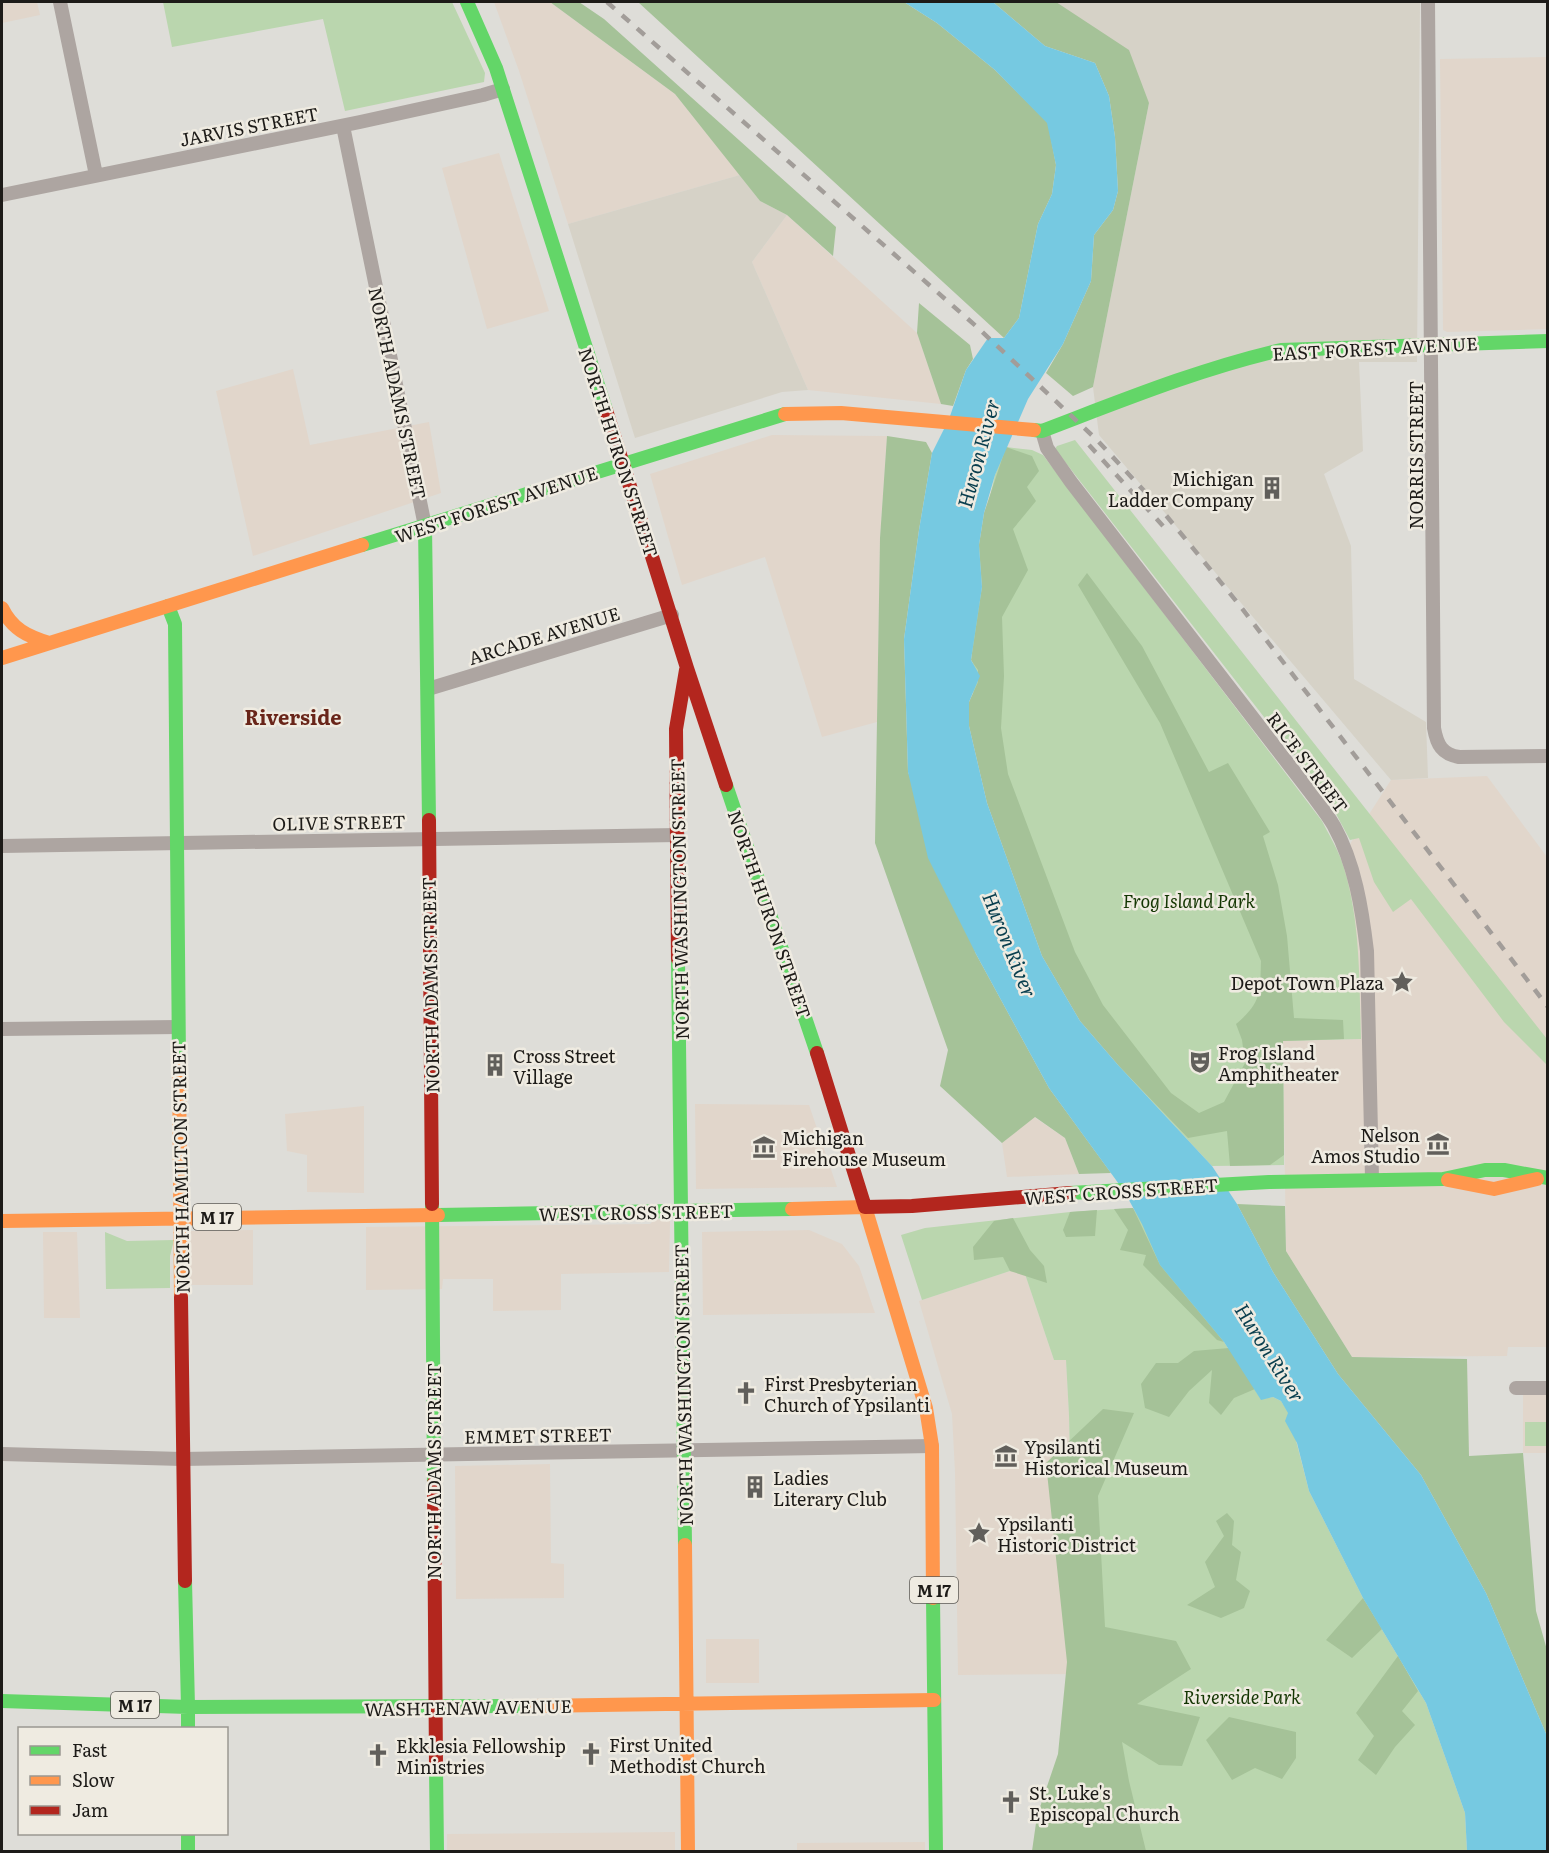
<svg xmlns="http://www.w3.org/2000/svg" width="1549" height="1853" viewBox="0 0 1549 1853" font-family="Literata,serif">
<style>
.commercial{fill:#e1d6cb}
.built{fill:#d6d2c7}
.green{fill:#bad6ae}
.forest{fill:#a5c298}
.water{fill:#76c9e1}
.lines{fill:none;stroke-linecap:round;stroke-linejoin:round}
.street{stroke:#ada5a1;stroke-width:14}
.fast{stroke:#63d668;stroke-width:14}
.slow{stroke:#ff974d;stroke-width:14}
.jam{stroke:#b3261e;stroke-width:14}
.rail{stroke:#a29d99;stroke-width:4.5;stroke-dasharray:10 10;stroke-linecap:butt}
.labels{text-anchor:middle;dominant-baseline:central;stroke-width:5;stroke-linejoin:round;paint-order:stroke}
.shield{fill:#efebe1;stroke:#5c5954;stroke-width:1.5}
.shield-label{font-size:16px;font-weight:bold;fill:#1d1b18}
.street-label{font-size:18px;fill:#1d1b18;stroke:#efebe1}
.poi-label{font-size:18px;fill:#1d1b18;stroke:#efebe1;text-anchor:start}
.park-label{font-size:18px;font-style:italic;fill:#133602;stroke:#efebe1}
.water-label{font-size:20px;font-style:italic;fill:#083e4e;stroke:#efebe1}
.neighbourhood-label{font-size:20px;font-weight:bold;fill:#692519;stroke:#efebe1}
</style>
<rect width="100%" height="100%" fill="#deddd8"/>
<path class="commercial" d="M2 2H37L40 15 2 23Z
M494 2H550L675 94 740 175 568 224 519 71Z
M1547 57V329L1447 332 1443 330 1440 59Z
M499 153 549 311 487 329 442 168Z
M787 215 917 333 941 404 808 390 752 262Z
M293 369 310 445 429 422 441 493 253 556 216 391Z
M772 435 887 436 880 538 877 722 822 737 765 557 682 585 650 474Z
M1487 776 1547 857V1347H1508L1507 1356 1352 1357 1286 1251 1283 1041 1361 1039 1353 905 1341 858 1391 780Z
M695 1104 809 1105 837 1187 696 1189Z
M364 1106V1193L307 1192V1155L287 1151 285 1114Z
M1034 1117 1065 1138 1079 1174 1007 1177 1002 1143Z
M655 1219 670 1221 669 1272 561 1274V1310L493 1311V1279H443L442 1289 366 1290V1227L650 1224Z
M253 1230V1285H190L189 1231Z
M809 1230 842 1244 859 1266 875 1313 703 1315 702 1232Z
M43 1232H77L80 1318H44Z
M1010 1271 1025 1274 1054 1360H1066L1069 1415 1074 1674 958 1675 955 1472 952 1414 919 1301Z
M1523 1382H1547V1453H1523Z
M550 1464 551 1563 564 1564V1598L456 1599 455 1466Z
M706 1639H759V1683H706Z
M675 1832V1851H447V1834Z
M925 1842V1851H797V1843Z"/>
<path class="built" d="M1056 2H1420L1417 362H1359L1363 451 1324 474 1351 546 1354 679 1426 722 1428 778 1391 780 1099 435 1093 387 1149 103Z
M740 175 760 201 787 215 752 262 808 390 782 392 635 438 568 224Z"/>
<path class="green" d="M163 2H452L485 73 484 82 345 111 323 19 172 47Z
M1075 440 1547 1039V1065L1504 1022 1411 899 1393 912 1374 882 1359 838 1350 840 1328 799 1055 449 1057 446Z
M1006 447 1032 450 1043 455 1322 821C1328 833 1336 846 1341 859 1361 916 1359 979 1361 1039L1283 1041 1284 1165 1212 1166 1118 1065 973 691 972 644 982 587 979 545 995 475Z
M1133 1208 1224 1342 1261 1399 1273 1397 1281 1401 1289 1413 1309 1491 1363 1598 1426 1703 1465 1813 1467 1851H1065L1074 1648 1069 1415 1066 1360H1054L1025 1274 1010 1271 922 1300 901 1235 925 1228 1070 1212Z
M105 1232 127 1241 174 1240 170 1256V1288L106 1289Z
M1525 1422H1547V1446H1525Z"/>
<path class="forest" d="M550 2H579L604 19 836 227 833 256 787 215 760 201 675 94Z
M638 2H904L937 23 995 70 1048 123 1056 165 1052 194 1038 224 1019 318 1004 338Z
M993 2H1056L1129 50 1149 103 1093 387 1073 396 1046 373 1063 344 1091 281 1094 235 1113 210 1118 191 1115 137 1109 96 1095 63 1045 46Z
M919 303 970 345 973 359 966 370 953 406 941 404 917 333Z
M887 436 926 442 932 453 919 530 904 639 908 772 976 954 1049 1088 1111 1173 1079 1174 1065 1138 1035 1117 1002 1143 940 1086 948 1050 875 843 880 538Z
M1006 447 1032 456 1039 471 1027 487 1036 501 1013 529 1028 570 1002 617 1004 676 1001 728 1008 774 1075 952 1103 1005 1171 1093 1199 1113 1224 1102 1245 1063 1242 1040 1236 1024C1262 1002 1260 992 1261 961L1160 723 1078 585 1087 573 1142 646 1209 772 1228 763 1270 832 1263 836 1278 885 1287 936 1294 1018 1343 1020 1344 1039 1283 1041 1284 1155 1270 1165 1230 1166 1227 1131 1188 1138 1118 1065 1080 1021 1042 956 987 803 969 726V702L978 682V670L971 660 982 587 979 545 984 513Z
M1237 1204 1285 1206 1286 1251 1352 1357 1467 1359 1469 1456 1523 1453 1536 1611 1547 1650V1736L1486 1593 1421 1475 1338 1374 1273 1272Z
M1133 1208 1160 1265 1224 1342 1217 1340 1143 1265 1146 1255 1120 1250 1128 1230 1114 1209Z
M1097 1210 1095 1236 1066 1237 1063 1230 1070 1212Z
M1013 1218 1030 1250 1044 1266 1047 1283 1010 1271 1003 1257 974 1260 973 1247 994 1221Z
M1229 1348 1255 1389 1234 1398 1221 1415 1209 1403 1212 1370 1189 1391 1169 1417 1145 1408 1141 1384 1156 1363H1178L1194 1351Z
M1103 1409 1134 1413 1098 1496 1105 1627 1176 1641 1191 1669 1137 1704 1200 1717 1182 1766 1159 1765 1122 1742 1129 1781 1146 1851H1032L1037 1816 1058 1754 1067 1662 1046 1463Z
M1227 1513 1234 1521 1232 1545 1241 1552 1236 1580 1250 1591 1244 1608 1221 1618 1187 1605 1215 1587 1205 1562 1224 1536 1216 1521Z
M1363 1598 1382 1629 1352 1658 1326 1640Z
M1398 1656 1418 1691 1402 1711 1415 1725 1395 1747 1376 1775 1358 1760 1374 1736 1356 1713Z
M1229 1717 1296 1732V1758L1282 1779 1255 1768 1232 1780 1206 1740Z"/>
<path class="water" d="M904 2H993L1045 46 1095 63 1109 96 1115 137 1118 191 1113 210 1094 235 1091 281 1063 344 1028 399 995 475 984 513 979 545 982 587 971 660 980 676 969 702V726L987 803 1042 956 1080 1021 1118 1065 1212 1166 1237 1204 1273 1272 1338 1374 1421 1475 1486 1593 1547 1736V1851H1467L1465 1813 1426 1703 1363 1598 1309 1491 1297 1443 1285 1421 1288 1413 1281 1401 1273 1397 1261 1400 1224 1342 1160 1265 1142 1224 1124 1191 1049 1088 976 954 928 858 908 772 904 639 919 530 932 453 949 419 966 370 988 338H1004L1019 318 1038 224 1052 194 1056 165 1047 123 995 70 937 23Z"/>
<g class="lines">
<path class="street" d="M60 2 96 175
M1428 2 1434 728C1437 745 1442 754 1459 757L1548 756
M343 126 425 526
M2 195 360 122 483 95 503 89
M1042 431 1047 448 1071 482 1310 792C1318 803 1327 814 1334 826 1355 864 1362 909 1367 951L1372 1179
M428 689 672 615
M2 846 678 835
M2 1029 178 1027
M1516 1388H1548
M2 1454 182 1459 932 1446"/>
<path class="fast" d="M467 2 496 68 606 410
M1034 430 1042 431C1121 401 1199 369 1281 350L1548 341
M425 526 429 820
M362 545 785 414
M168 606 175 624 179 1061
M726 785 817 1053
M678 959 685 1545
M1070 1193 1269 1182 1443 1179 1485 1170H1504L1548 1178
M432 1204 434 1483
M438 1215 792 1209
M185 1581 188 1707 534 1706
M933 1598 936 1852
M2 1701 188 1707V1728
M436 1766 437 1852
M188 1834V1852"/>
<path class="slow" d="M785 414 841 413 1034 430
M2 608C12 629 27 636 49 643
M2 658 362 545
M179 1061 181 1297
M1448 1180 1494 1189 1537 1179
M792 1209 865 1207 926 1408 932 1446 933 1598
M2 1221 438 1215
M685 1545 688 1852
M534 1706 934 1700"/>
<path class="jam" d="M606 410 687 668 726 785
M429 820 432 1204
M678 959 676 729 686 670
M817 1053 865 1207 912 1206 1070 1193
M181 1297 185 1581
M434 1483 436 1766"/>
<path class="rail" d="M607 2 977 327 1097 440 1160 508 1237 602 1548 1007
M1089 445 1163 526"/>
</g>
<defs>
<g id="building-bare" transform="scale(1.8)"><path d="M-4-6H4V6H1V3H-1V6H-4ZM-2.5-4.3h1.7v1.8h-1.7ZM.8-4.3h1.7v1.8H.8ZM-2.5-1h1.7V.8h-1.7ZM.8-1h1.7V.8H.8Z" fill="#615f5b" stroke="#efebe1" stroke-width="2.5" paint-order="stroke"/></g>
<g id="sight-bare" transform="scale(1.8)"><path d="M0-6L1.8-2.2L6-1.7L2.9 1.2L3.7 5.4L0 3.3L-3.7 5.4L-2.9 1.2L-6-1.7L-1.8-2.2Z" fill="#615f5b" stroke="#efebe1" stroke-width="2.5" paint-order="stroke"/></g>
<g id="theatre-bare" transform="scale(1.8)"><path d="M-5-5.5Q0-4 5-5.5V0Q5 5 0 6Q-5 5-5 0ZM-3.3-2.5H-1v1.5H-3.3ZM1-2.5H3.3v1.5H1ZM-2.8 1Q0 5.5 2.8 1Z" fill="#615f5b" stroke="#efebe1" stroke-width="2.5" paint-order="stroke"/></g>
<g id="museum-bare" transform="scale(1.8)"><path d="M0-6L6-3V-2H-6V-3ZM-5-1h2V3h-2ZM-1-1h2V3h-2ZM3-1h2V3H3ZM-6 4H6V6H-6Z" fill="#615f5b" stroke="#efebe1" stroke-width="2.5" paint-order="stroke"/></g>
<g id="church-bare" transform="scale(1.8)"><path d="M-1.2-6h2.4v3.5h3.3v2.4h-3.3V6h-2.4V-.1h-3.3v-2.4h3.3Z" fill="#615f5b" stroke="#efebe1" stroke-width="2.5" paint-order="stroke"/></g>
</defs>
<g fill-rule="evenodd">
<use href="#building-bare" x="1272" y="488"/>
<use href="#sight-bare" x="1402" y="982"/>
<use href="#theatre-bare" x="1200" y="1062"/>
<use href="#building-bare" x="495" y="1065"/>
<use href="#museum-bare" x="1438" y="1144"/>
<use href="#museum-bare" x="764" y="1147"/>
<use href="#church-bare" x="746" y="1393"/>
<use href="#museum-bare" x="1006" y="1456"/>
<use href="#building-bare" x="755" y="1487"/>
<use href="#sight-bare" x="979" y="1533"/>
<use href="#church-bare" x="591" y="1754"/>
<use href="#church-bare" x="378" y="1755"/>
<use href="#church-bare" x="1011" y="1802"/>
</g>
<g class="labels">
<g class="shield">
<rect x="193" y="1204" width="48" height="26" rx="4.5"/>
<rect x="910" y="1577" width="48" height="26" rx="4.5"/>
<rect x="111" y="1692" width="48" height="26" rx="4.5"/>
</g>
<g class="shield-label">
<text x="217" y="1217">M 17</text>
<text x="934" y="1590">M 17</text>
<text x="135" y="1705">M 17</text>
</g>
<g class="street-label">
<text transform="translate(249 126) rotate(-11)">JARVIS STREET</text>
<text transform="translate(1375 348) rotate(-3)">EAST FOREST AVENUE</text>
<text transform="translate(398 393) rotate(78)">NORTH ADAMS STREET</text>
<text transform="translate(619 452) rotate(72)">NORTH HURON STREET</text>
<text transform="translate(1415 455) rotate(-90)">NORRIS STREET</text>
<text transform="translate(496 504) rotate(-18)">WEST FOREST AVENUE</text>
<text transform="translate(544 635) rotate(-17)">ARCADE AVENUE</text>
<text transform="translate(1308 762) rotate(53)">RICE STREET</text>
<text transform="translate(339 822) rotate(-1)">OLIVE STREET</text>
<text transform="translate(679 899) rotate(-91)">NORTH WASHINGTON STREET</text>
<text transform="translate(770 914) rotate(71)">NORTH HURON STREET</text>
<text transform="translate(430 985) rotate(-91)">NORTH ADAMS STREET</text>
<text transform="translate(180 1167) rotate(-91)">NORTH HAMILTON STREET</text>
<text transform="translate(1121 1191) rotate(-4)">WEST CROSS STREET</text>
<text transform="translate(636 1212) rotate(-1)">WEST CROSS STREET</text>
<text transform="translate(683 1385) rotate(-91)">NORTH WASHINGTON STREET</text>
<text transform="translate(538 1435) rotate(-1)">EMMET STREET</text>
<text transform="translate(433 1471) rotate(-90)">NORTH ADAMS STREET</text>
<text transform="translate(468 1707) rotate(-1)">WASHTENAW AVENUE</text>
</g>
<g class="poi-label">
<text x="1254" y="478" text-anchor="end">Michigan<tspan x="1254" dy="21">Ladder Company</tspan></text>
<text x="1384" y="982" text-anchor="end">Depot Town Plaza</text>
<text x="1218" y="1052">Frog Island<tspan x="1218" dy="21">Amphitheater</tspan></text>
<text x="513" y="1055">Cross Street<tspan x="513" dy="21">Village</tspan></text>
<text x="1420" y="1134" text-anchor="end">Nelson<tspan x="1420" dy="21">Amos Studio</tspan></text>
<text x="782" y="1137">Michigan<tspan x="782" dy="21">Firehouse Museum</tspan></text>
<text x="764" y="1383">First Presbyterian<tspan x="764" dy="21">Church of Ypsilanti</tspan></text>
<text x="1024" y="1446">Ypsilanti<tspan x="1024" dy="21">Historical Museum</tspan></text>
<text x="773" y="1477">Ladies<tspan x="773" dy="21">Literary Club</tspan></text>
<text x="997" y="1523">Ypsilanti<tspan x="997" dy="21">Historic District</tspan></text>
<text x="609" y="1744">First United<tspan x="609" dy="21">Methodist Church</tspan></text>
<text x="396" y="1745">Ekklesia Fellowship<tspan x="396" dy="21">Ministries</tspan></text>
<text x="1029" y="1792">St. Luke's<tspan x="1029" dy="21">Episcopal Church</tspan></text>
</g>
<g class="park-label">
<text x="1189" y="900">Frog Island Park</text>
<text x="1242" y="1696">Riverside Park</text>
</g>
<g class="water-label">
<text transform="translate(977 453) rotate(-75)">Huron River</text>
<text transform="translate(1011 944) rotate(68)">Huron River</text>
<text transform="translate(1271 1352) rotate(58)">Huron River</text>
</g>
<g class="neighbourhood-label">
<text x="293" y="716">Riverside</text>
</g>
</g>
<rect width="1549" height="1853" fill="none" stroke="#1d1b18" stroke-width="6"/>
<rect x="18" y="1727" width="210" height="108" fill="#efebe1" stroke="#9b9891" stroke-width="1.5"/>
<rect x="30" y="1746" width="30" height="9" fill="#63d668" stroke="#9b9891" stroke-width="1.5"/>
<text x="72" y="1757" font-size="18" fill="#1d1b18">Fast</text>
<rect x="30" y="1776" width="30" height="9" fill="#ff974d" stroke="#9b9891" stroke-width="1.5"/>
<text x="72" y="1787" font-size="18" fill="#1d1b18">Slow</text>
<rect x="30" y="1806" width="30" height="9" fill="#b3261e" stroke="#9b9891" stroke-width="1.5"/>
<text x="72" y="1817" font-size="18" fill="#1d1b18">Jam</text>
</svg>
